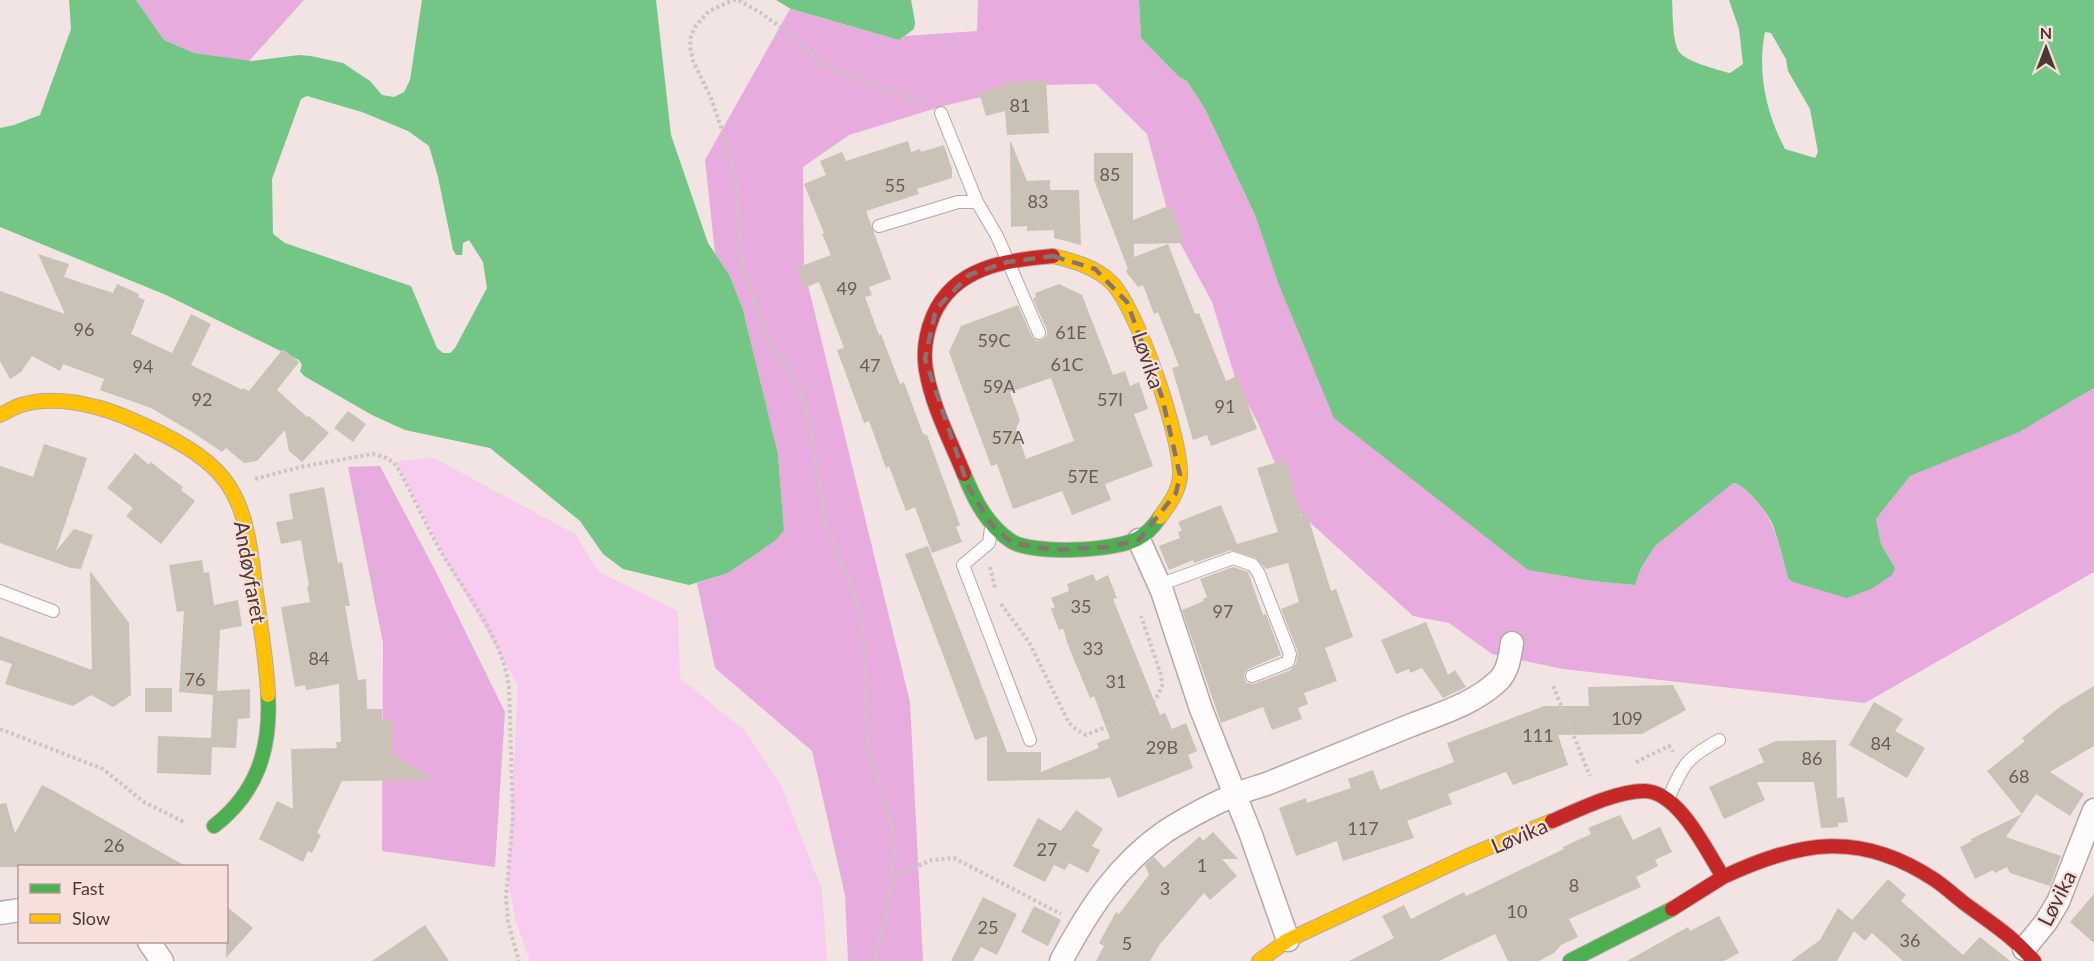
<svg xmlns="http://www.w3.org/2000/svg" width="2094" height="961" viewBox="0 0 2094 961" font-family="Lato,sans-serif">
<style>
.green{fill:#f8ccee}
.forest{fill:#e7abde}
.water{fill:#74c687;fill-rule:evenodd}
.building{fill:#cac1b7;fill-rule:evenodd}
.lines{fill:none;stroke-linecap:round;stroke-linejoin:round}
.lane-casing{stroke:#b7a8a5;stroke-width:14}
.street-casing{stroke:#b7a8a5;stroke-width:25}
.fast-casing{stroke:#b7a8a5;stroke-width:16}
.slow-casing{stroke:#b7a8a5;stroke-width:16}
.jam-casing{stroke:#b7a8a5;stroke-width:16}
.path{stroke:#ccc5c3;stroke-width:4;stroke-dasharray:3 3;stroke-linecap:butt}
.lane{stroke:#fdfbfb;stroke-width:12}
.street{stroke:#fdfbfb;stroke-width:22}
.fast{stroke:#4caf50;stroke-width:14}
.slow{stroke:#ffc107;stroke-width:14}
.jam{stroke:#c62828;stroke-width:14}
.marked{fill:none;stroke:#867470;stroke-width:4.5;stroke-dasharray:12 8;stroke-linejoin:round}
.labels{text-anchor:middle;dominant-baseline:central;stroke-width:4.5;stroke-linejoin:round;paint-order:stroke}
.number-label{font-size:18px;fill:#6c5a54}
.street-label{font-size:21px;fill:#4d3733;stroke:#f7dfdc}
</style>
<rect width="100%" height="100%" fill="#f1e4e2"/>
<path class="green" d="M434 458 575 534 599 572 678 611 680 678 745 731 781 785 822 890 827 961H530L516 922 508 880 518 685 448 564 396 461Z"/>
<path class="forest" d="M136 0H304L249 61 194 53 164 40Z
M978 0H1139L1141 38 1179 77 1187 81 1205 109 1255 215 1277 280 1528 570 1592 581 1635 585 1641 568 1655 546 1732 483C1746 485 1766 511 1771 523 1779 541 1783 560 1788 578L1895 568 1881 544 1876 519 1910 476 2018 432 2094 388V572L1865 703 1563 669 1492 654 1449 623 1413 616 1294 508 1258 423 1237 384 1212 302 1172 228 1147 134 1096 84 1033 85 943 106 849 135 803 167 804 269 910 702 923 961H848L845 895 812 751 715 668 697 583 728 573 775 541 784 529 778 454 743 310 730 276 715 253 705 160 790 9 899 40 905 36 977 31Z
M380 466 436 572 505 712 495 867 382 851 383 643 348 467Z"/>
<path class="water" d="M69 0H136L164 40 194 53 252 61 299 55 311 56 343 63 370 81 382 95 394 97 404 92 410 80 422 0H656L671 135 708 243 730 276 743 310 778 454 784 530 775 541 728 573 689 585 623 569 603 554 580 521 490 448 405 430 372 415 304 376 300 371 302 365 299 360 166 295 0 227V128L14 125 40 115 71 29ZM307 96 362 112 408 131 429 146 438 177 453 250 456 255H462L463 243 469 240 483 262 487 288 455 348 450 353H443L437 348 411 286 285 243 273 234 272 179 301 99Z
M776 0H911L915 22 914 29 899 40 791 9Z
M1139 0H1672C1673 13 1672 43 1680 53 1688 62 1718 70 1730 73L1743 64 1739 29 1729 0H2094V388L2019 432 1910 476 1876 519 1881 544 1895 568 1892 575 1871 589 1847 598 1793 582 1788 578C1783 560 1779 541 1772 523 1766 511 1746 485 1733 483L1655 546 1641 568 1635 585 1592 581 1528 570 1334 418 1277 280 1255 215 1205 109 1187 81 1179 77 1141 38ZM1765 32 1771 33 1786 59 1788 71 1810 109 1818 152 1815 158 1785 149C1766 113 1757 71 1765 32Z"/>
<path class="building" d="M1046 80 1049 133 1007 135 1005 111 986 116 979 92 1004 86 1003 83Z
M908 141 911 152 920 149 921 152 944 145 952 169V178L917 189 919 194 866 211 891 279 869 287 872 295 865 297 879 335 881 334 900 384 904 382 923 434 927 435 960 525 956 527 962 542 932 553 915 507 906 511 889 466 886 468 869 421 864 423 837 350 844 348 819 282 804 288 796 268 831 255 822 234 824 233 804 184 826 175 820 161 842 152 846 161Z
M1010 142H1011L1027 181 1050 180V190H1079L1081 245 1054 238V230L1027 231V226L1011 227Z
M1094 153H1133V220L1171 205 1184 243 1134 244V257L1168 244 1195 314 1199 313 1226 381 1237 376 1257 429 1211 446 1207 435 1193 440 1172 368 1179 366 1158 312 1154 314 1143 285 1138 287 1127 273 1126 270 1128 269 1094 180Z
M38 254 69 264 64 277 113 293 117 284 139 294 138 297 145 300 131 334 172 353 191 314 211 324 191 365 243 390V388L249 391 283 349 299 362 277 390 307 417 309 416 329 433 302 462 289 451 285 430 257 461 244 463 226 448 222 452 192 432 151 408 100 390 104 379 63 364 60 371 32 356 21 372 10 379 0 361V291L65 314Z
M1059 284 1082 295 1113 375 1125 371 1130 386 1139 382 1148 409 1134 414 1153 466 1105 484 1111 500 1072 515 1062 491 1013 509 997 464 991 466 949 352 961 326 1018 305 1032 337 1037 341 1043 340 1047 335V330L1033 299 1036 297 1035 293ZM1051 378 1074 441 1026 459 1016 429 1020 420 1010 392Z
M348 411 366 424 353 442 334 428Z
M44 444 87 458 56 551 74 529 93 535 81 569 71 568 0 543V466L33 477Z
M135 453 149 465 151 462 167 475 183 487 181 490 195 501 161 544 126 516 133 508 107 488Z
M1285 460 1301 516 1307 514 1331 591 1336 589 1353 637 1325 648 1337 681 1304 693 1308 704 1298 708 1302 719 1272 730 1263 707 1221 723 1182 610 1204 601 1203 599 1207 597 1200 579 1233 567 1248 572 1263 615 1266 614 1281 655 1248 669 1244 674 1245 680 1247 683 1254 684 1291 670 1296 664 1298 652 1281 609 1299 602 1288 563 1266 569 1256 558 1231 550 1194 563 1193 560 1169 570 1159 546 1180 538 1178 532 1182 531 1178 523 1180 521 1221 505 1237 544 1278 532 1257 468Z
M324 487 338 563 342 562 350 606H345L358 680 366 679 367 709H382V719H392V754L435 780 342 781 317 833 321 835 312 853 308 851 303 862 259 839 277 801 293 809 291 749 337 748 336 742H341L339 684 306 690 305 685 295 687 281 607 310 602 307 586H309L301 540 281 544 276 522 293 519 289 494Z
M928 546 1007 752H1041V772L1099 748 1097 743 1110 738 1094 696 1090 698 1068 645 1063 628 1059 630 1051 609 1055 607 1051 598 1069 591 1067 584 1093 574 1096 581 1108 575 1117 598 1113 599 1160 715 1165 713 1172 729 1186 723 1197 751 1188 755 1193 768 1118 798 1110 777 1103 779 987 781V736L975 740 905 554Z
M202 560 204 573 209 572 214 605 238 600 242 626 220 630 217 691 250 689V718L238 719 236 748 212 747 211 775 157 773 158 736 211 738 213 695 179 692 184 611 177 612 169 565Z
M90 571 129 623 131 695 113 707 91 695 73 706 5 684 12 664 0 660V636L92 670Z
M1426 622 1448 675 1455 670 1466 687 1443 698 1422 668 1410 673 1409 669 1396 674 1381 640Z
M1673 685 1686 710 1642 734 1558 735 1568 765 1513 785 1506 772 1448 794 1452 804 1407 821 1414 838 1343 861 1337 841 1296 856 1279 808 1306 798 1307 803 1351 788 1348 779 1373 770 1380 790 1454 762 1447 743 1544 706H1589L1588 687Z
M2094 686V746L2050 772 2084 794 2070 816 2036 794 2006 837 2061 856 2050 886 2010 873 2007 867 1995 873 1993 870 1975 879 1960 847 1972 841 1971 839 2022 814 1987 771 2025 741 2022 738 2061 706Z
M145 688H172V712H145Z
M1874 702 1903 719 1895 731 1925 748 1907 778 1849 745Z
M1836 740 1837 798 1844 797 1848 822 1838 823V827L1821 828 1814 782H1757L1765 800 1724 819 1709 787 1764 762 1758 749 1776 741Z
M42 785 54 791 187 867H0V804L6 803 15 833Z
M1076 810 1103 829 1092 846 1100 850 1088 873 1069 863 1065 870 1054 865 1045 882 1013 866 1038 818 1061 831Z
M1620 815 1633 840 1660 827 1672 852 1655 860 1658 866 1636 877 1641 887 1569 919 1578 937 1561 945 1554 953 1539 961H1508L1495 934 1439 961H1349L1394 938 1382 916 1404 905 1411 919 1464 892 1466 896 1564 849 1563 847 1591 834 1588 828Z
M1213 832 1238 859H1222L1237 876 1210 900 1204 893 1160 944 1150 961H1096L1104 946 1099 943 1116 912 1119 914 1149 875 1145 865 1154 857 1164 868 1200 836 1203 841Z
M1888 879 1906 895 1901 901 1963 955 1980 937 2010 961H1903L1872 933 1865 941 1854 931 1837 961H1791L1820 940 1838 908 1852 920Z
M2094 894V943L2070 922Z
M983 897 1017 914 997 955 981 947 973 961H951Z
M226 906 253 928 226 958Z
M1034 906 1061 920 1048 946 1021 932Z
M1719 916 1739 953 1724 961H1627L1688 927 1690 931Z
M425 925 449 961H372Z"/>
<g class="lines">
<g class="lane-casing">
<path id="lane" d="M941 113 977 202 997 236 1039 333
M879 226 958 202H977
M991 528 989 543 963 565 1030 740
M1159 585 1233 558 1253 565 1259 574 1290 654 1288 662 1252 676
M0 591 53 611
M1668 799C1684 764 1685 759 1719 740"/>
</g>
<g class="street-casing">
<path id="street" d="M1139 540 1162 591 1201 709 1251 835 1288 940
M0 913 20 910
M149 942 162 961
M2024 949 2046 922 2058 902 2094 810
M1061 961C1089 909 1117 865 1166 831 1187 818 1212 804 1235 795 1246 790 1258 787 1269 783 1316 764 1363 745 1409 726 1439 714 1474 704 1498 681 1508 672 1510 656 1512 643"/>
</g>
<g class="fast-casing">
<path id="fast" d="M964 474C974 499 987 525 1011 541 1033 555 1114 551 1137 539 1147 534 1154 526 1160 517
M214 826C257 793 271 749 268 695
M1570 961 1672 909"/>
</g>
<g class="slow-casing">
<path id="slow" d="M1053 256C1074 261 1095 267 1111 282 1137 307 1182 439 1180 476 1179 491 1169 505 1160 517
M0 415C7 412 14 407 21 405 53 395 93 404 123 416 156 430 201 450 223 478 250 511 251 560 257 600 261 632 267 663 268 695
M1259 961 1288 940 1466 857 1552 821"/>
</g>
<g class="jam-casing">
<path id="jam" d="M964 474C950 440 932 406 926 370 923 352 926 333 933 316 954 267 1006 260 1053 256
M1552 821C1578 810 1616 791 1644 791 1679 791 1707 852 1723 877L1672 909
M1723 877C1800 841 1860 830 1935 880 1945 887 1954 895 1964 903 1988 921 2014 937 2034 961"/>
</g>
<path class="path" d="M255 479 300 467 373 454 387 458 396 465C410 489 421 515 434 539 460 588 501 631 509 687L513 817 506 897 508 922 519 961
M990 567 995 588
M1001 604 1029 642 1069 723 1077 730 1086 735 1146 711 1158 695 1162 686 1161 675 1141 616
M1553 686 1590 776
M0 729 103 769 144 802 186 823
M1636 762 1669 746 1673 752
M893 880 900 873 932 860 954 858 1061 914
M874 961 887 911 892 880 894 850 891 822 870 753 867 736 865 654 862 623 854 593 827 529 807 410 797 383 785 361 776 352 766 333 744 273 740 248 736 183 730 153 711 98 693 61 690 47 691 36 695 27 709 11 733 0H738L761 13 793 36 822 63 861 81 925 103"/>
<use href="#lane" class="lane"/>
<use href="#street" class="street"/>
<use href="#fast" class="fast"/>
<use href="#slow" class="slow"/>
<use href="#jam" class="jam"/>
</g>
<path class="marked" d="M1053 256 1095 269 1127 302 1162 397 1180 475 1176 493 1139 540 1108 547 1054 550 1012 543 991 524 968 486 925 359 936 309 969 275 1007 262Z"/>
<g class="labels">
<g class="number-label">
<text x="1020" y="105">81</text>
<text x="1110" y="174">85</text>
<text x="895" y="185">55</text>
<text x="1038" y="201">83</text>
<text x="847" y="288">49</text>
<text x="84" y="329">96</text>
<text x="1071" y="332">61E</text>
<text x="994" y="340">59C</text>
<text x="1067" y="364">61C</text>
<text x="870" y="365">47</text>
<text x="143" y="366">94</text>
<text x="999" y="386">59A</text>
<text x="202" y="399">92</text>
<text x="1110" y="399">57I</text>
<text x="1225" y="406">91</text>
<text x="1008" y="437">57A</text>
<text x="1083" y="476">57E</text>
<text x="1081" y="606">35</text>
<text x="1223" y="611">97</text>
<text x="1093" y="648">33</text>
<text x="319" y="658">84</text>
<text x="195" y="679">76</text>
<text x="1116" y="681">31</text>
<text x="1627" y="718">109</text>
<text x="1538" y="735">111</text>
<text x="1881" y="743">84</text>
<text x="1162" y="747">29B</text>
<text x="1812" y="758">86</text>
<text x="2019" y="776">68</text>
<text x="1363" y="828">117</text>
<text x="114" y="845">26</text>
<text x="1047" y="849">27</text>
<text x="1202" y="865">1</text>
<text x="1574" y="885">8</text>
<text x="1165" y="888">3</text>
<text x="1517" y="911">10</text>
<text x="988" y="927">25</text>
<text x="1910" y="940">36</text>
<text x="1127" y="943">5</text>
</g>
<g class="street-label">
<text transform="translate(1149 360) rotate(71)">Løvika</text>
<text transform="translate(251 572) rotate(80)">Andøyfaret</text>
<text transform="translate(1519 835) rotate(-23)">Løvika</text>
<text transform="translate(2056 898) rotate(-63)">Løvika</text>
</g>
</g>
<rect x="18" y="865" width="210" height="78" fill="#f7dfdc" stroke="#b39c98" stroke-width="1.5"/>
<rect x="30" y="884" width="30" height="9" fill="#4caf50" stroke="#b39c98" stroke-width="1.5"/>
<text x="72" y="895" font-size="18" fill="#4d3733">Fast</text>
<rect x="30" y="914" width="30" height="9" fill="#ffc107" stroke="#b39c98" stroke-width="1.5"/>
<text x="72" y="925" font-size="18" fill="#4d3733">Slow</text>
<g transform="translate(2046 48)" stroke="#f7dfdc" stroke-width="4.5" paint-order="stroke">
<path d="M0-4.5L10 22L0 15L-10 22Z" fill="#4d3733"/>
<text y="-9" font-size="16" font-weight="bold" text-anchor="middle" fill="#4d3733">N</text>
</g>
</svg>
